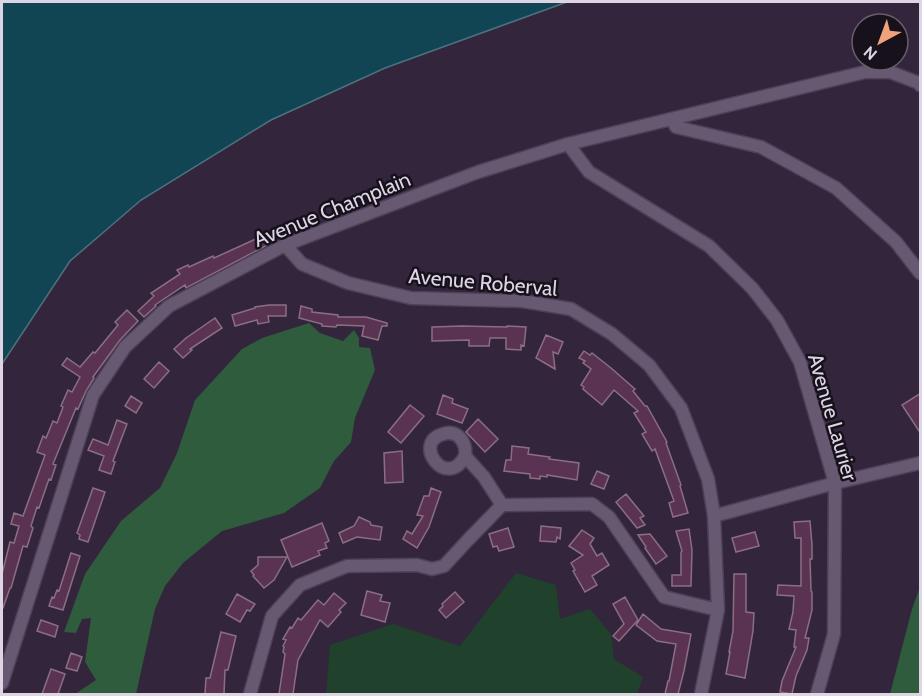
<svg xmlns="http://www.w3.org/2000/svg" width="922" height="696" viewBox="0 0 922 696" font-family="Cabin,sans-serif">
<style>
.green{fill:#20412b}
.forest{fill:#2e5c3d}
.water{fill:#114554;stroke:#4e707f;stroke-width:1.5}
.building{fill:#5b3352;stroke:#8a6f83;stroke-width:1.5}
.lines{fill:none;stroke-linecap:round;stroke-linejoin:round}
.street-casing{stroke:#4d4155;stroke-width:15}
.street{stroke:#685973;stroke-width:12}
.labels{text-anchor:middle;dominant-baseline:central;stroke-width:5;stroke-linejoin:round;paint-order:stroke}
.street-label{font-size:21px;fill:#ded5e4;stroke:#17111c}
</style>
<rect width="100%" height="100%" fill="#33253c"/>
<path class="green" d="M516 573 556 585 560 619 590 609 611 634 614 659 643 677 637 694H326L330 645 393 624 460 646Z"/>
<path class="forest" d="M309 323 320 333 343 341 354 330 359 338V347L370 348 375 370 355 418 351 442 334 461 320 488 284 513 222 531 183 563 165 586 155 609 136 694H75L96 680 85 662 91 618 82 619 76 633 64 632 85 574 121 521 160 488 177 453 195 400 242 349 262 338Z
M920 587V694H890L912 609Z"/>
<path class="water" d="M2 2H567L385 68 271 120 141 200 70 261 2 364Z"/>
<path class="building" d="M269 233 273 242 186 288 185 285 155 305 156 306 144 317 138 311 154 296 151 293 180 274 177 270 188 265 189 267 213 256 214 258Z
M269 305H286V316H268L269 322 258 324 257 320 235 326 232 315 255 308V307Z
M301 306 312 309V312L338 315V317H366L387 323V326H382L378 340 362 336 364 326 337 325 336 327 322 326V324L299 318Z
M127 310 138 321 120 340 93 377 94 378 86 391 78 409 76 408 53 464 56 465 51 480 49 479 39 508 37 507 31 526 33 528 27 547 23 546 11 588H10L3 608H2V574L10 542 14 543 19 526 11 524 14 513 23 516 45 455 37 452 43 436 46 438 53 421 57 423 63 407 61 406 68 390 72 392 80 377 62 365 67 358 80 367 93 352 95 353 118 325 115 322Z
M215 318 222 328 190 349 192 350 183 358 174 349 186 338Z
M462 326 507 327V326L526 327 524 346 521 345V350L506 349V338H490L489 346H469V340L432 341V327Z
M546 335 563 342 558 354 553 352 555 369 536 358Z
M584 351 590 355 592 353 611 368 635 389 633 391 645 406H647L667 442 666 443 681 485 680 486 688 513 673 517 669 503 674 501 655 449 652 451 642 434 646 432 634 413 638 411 614 390 602 405 583 389 584 387 581 385 591 369 583 363 585 361 579 358Z
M159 362 169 371 154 388 144 379Z
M921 393V434L902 405Z
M443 395 453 399 452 403 468 409 462 423 437 414Z
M131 396 142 403 136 413 125 406Z
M410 405 424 416 401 443 388 432Z
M478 419 498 439 485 452 466 432Z
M117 420 127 424 113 461 115 462 111 474 99 470 104 456 88 450 93 439 108 445Z
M512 446 529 448 528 454 550 457 549 459 579 463 577 480 547 475V477L540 476V479L530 478V474L504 471 506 460H511Z
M402 451 403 482 385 483 384 453Z
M597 471 609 476 604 489 591 484Z
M93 488 105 492 88 542 79 539 80 535 77 533Z
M431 488 441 492 429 527 417 548 403 539 407 531 412 534 423 516 417 515 424 496H429Z
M626 494 644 516 640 518 645 525 637 528 616 502Z
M359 517 370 522 371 525 382 527 380 540 357 537 343 543 339 533 354 526Z
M810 521 812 545V559H810L811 591 812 592V610L805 638H809L807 650 796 676 792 694 780 692 782 681 796 647H794L796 630 789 629 793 612 794 596 777 595 778 585 801 586V538H795L794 522Z
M322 523 329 541 325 543 327 548 318 551 320 555 292 567 281 540Z
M541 526 561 528 560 539 557 537 556 542 540 541Z
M508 528 514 547 499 551 497 546 493 547 489 534Z
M689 529 692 550 691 586H672V575H681V552L682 551 676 531Z
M582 530 594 538 590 544 597 556 602 553 609 565 592 576 597 585 585 592 573 571 575 570 571 563 583 555 569 546Z
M755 532 759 546 736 552 732 538Z
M650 534 667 556 656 564 645 548 646 547 638 535Z
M71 553 80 556 63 610 49 606 52 597 54 598 57 590 59 591Z
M258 557H287L274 580 264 588 253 576 254 575 251 571 258 565Z
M734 574H746V612L754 613 753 631 745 678 726 674 730 652H729L733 631Z
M367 591 382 595 380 601 390 603 385 622 361 615Z
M455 592 464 602 446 618 439 610 443 606 442 604Z
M334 593 346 603 339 610 341 612 328 627 320 620 298 660 293 694H279L285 654 283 652 284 647 283 646 286 640 283 639 290 627 292 628 298 618 301 620 318 600 324 605Z
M237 594 255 604 250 611 247 610 240 622 226 614Z
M625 597 638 620 619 641 613 636 624 624 613 604Z
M643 614 661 629 691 634 684 671 678 694H665L668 681H669L676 644 657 641 636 625Z
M41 620 58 626 55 637 37 631Z
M221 632 236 636 228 670H225L224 694H205L206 678H210Z
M71 653 82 657 77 671 66 668Z
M51 669 65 674 58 694H42Z"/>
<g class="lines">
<g class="street-casing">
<path id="street" d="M672 119 676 127 761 147 836 188 896 242 920 273
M568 144 589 172 709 246 752 288 777 320 800 362 835 483 834 634 817 694
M285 245 302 264 348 283 411 298 522 301 571 309 612 334 649 365 681 408 708 479 714 516 718 610 701 694
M465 456C447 491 411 443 443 434 458 429 467 443 465 456L484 477 502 505 592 504 609 517 664 597 718 610
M714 516 835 483 920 463
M2 683 93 395 125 347 169 306 285 245 478 172 568 144 865 72H890L919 83 920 85
M250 694 272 616 300 585 347 566 417 565 432 569 444 566 466 542 502 505"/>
</g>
<use href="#street" class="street"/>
</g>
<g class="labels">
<g class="street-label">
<text transform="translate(332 209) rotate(-22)">Avenue Champlain</text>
<text transform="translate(483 282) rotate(5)">Avenue Roberval</text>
<text transform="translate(833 417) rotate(74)">Avenue Laurier</text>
</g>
</g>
<rect width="922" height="696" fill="none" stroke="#ded5e4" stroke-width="6"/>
<g transform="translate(880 42) rotate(221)"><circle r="28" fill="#17111c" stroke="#675f6c" stroke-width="1.5"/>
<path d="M0-4.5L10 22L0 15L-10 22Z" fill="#f0a27a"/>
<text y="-9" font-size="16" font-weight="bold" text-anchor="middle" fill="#ded5e4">N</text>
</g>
</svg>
